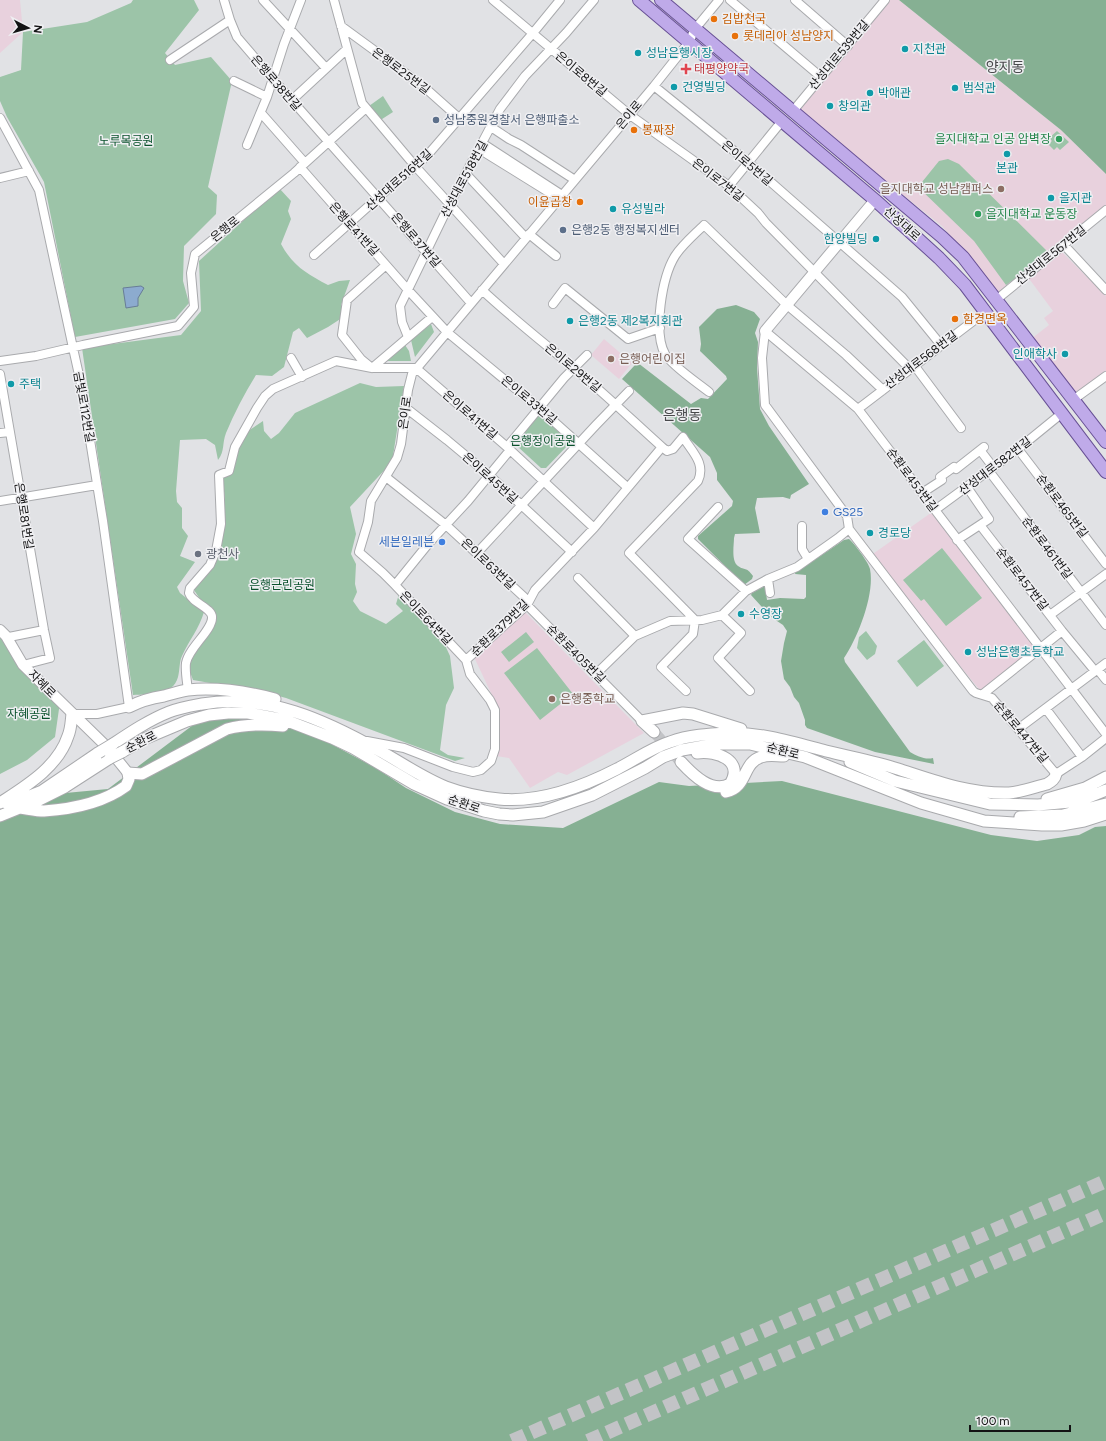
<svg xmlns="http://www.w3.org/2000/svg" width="1106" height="1441" viewBox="0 0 1106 1441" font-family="Figtree,'Noto Sans KR',sans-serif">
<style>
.education{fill:#e8d1dd}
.green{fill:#9cc4a8}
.forest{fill:#86b093}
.water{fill:#8cabcf;stroke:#687d97}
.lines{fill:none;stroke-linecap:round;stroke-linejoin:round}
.secondary-tunnel{stroke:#c2c3c6;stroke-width:11;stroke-dasharray:11 5.5;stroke-linecap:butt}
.motorway-tunnel{stroke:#c2c3c6;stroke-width:14;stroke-dasharray:14 7;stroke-linecap:butt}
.minor-casing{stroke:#a9aaad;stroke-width:10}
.tertiary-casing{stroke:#a9aaad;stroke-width:12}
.secondary-casing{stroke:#a9aaad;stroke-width:13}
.primary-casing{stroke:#685195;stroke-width:14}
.minor{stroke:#fff;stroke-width:8}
.tertiary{stroke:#fff;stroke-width:10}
.secondary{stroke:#fff;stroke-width:11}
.primary{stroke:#bfaae9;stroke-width:12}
.secondary-bridge-casing{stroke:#a9aaad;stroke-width:13;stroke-linecap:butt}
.secondary-bridge{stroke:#fff;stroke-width:11}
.food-dot{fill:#e8710a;stroke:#efeff2;stroke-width:1.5}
.culture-dot{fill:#0f9aa8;stroke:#efeff2;stroke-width:1.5}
.health-dot{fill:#e0444e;stroke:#efeff2;stroke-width:1.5}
.service-dot{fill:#5c6f8a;stroke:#efeff2;stroke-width:1.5}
.leisure-dot{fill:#2e9e5b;stroke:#efeff2;stroke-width:1.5}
.education-dot{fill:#8d6e63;stroke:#efeff2;stroke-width:1.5}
.shop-dot{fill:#3f7fe0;stroke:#efeff2;stroke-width:1.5}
.worship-dot{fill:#6b7280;stroke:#efeff2;stroke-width:1.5}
.labels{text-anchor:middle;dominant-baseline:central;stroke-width:3;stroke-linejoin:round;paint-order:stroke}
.food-label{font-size:12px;fill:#c56008;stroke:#efeff2;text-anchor:start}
.culture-label{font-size:12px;fill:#0d838f;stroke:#efeff2;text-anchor:start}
.street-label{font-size:12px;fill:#131314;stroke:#efeff2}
.health-label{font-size:12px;fill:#be3a42;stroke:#efeff2;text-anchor:start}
.service-label{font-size:12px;fill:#4e5e75;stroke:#efeff2;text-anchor:start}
.leisure-label{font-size:12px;fill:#27864d;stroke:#efeff2;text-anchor:end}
.park-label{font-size:12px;fill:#0a522c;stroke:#efeff2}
.education-label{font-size:12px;fill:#785e54;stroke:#efeff2;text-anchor:start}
.shop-label{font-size:12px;fill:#366cbe;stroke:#efeff2;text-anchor:start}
.worship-label{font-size:12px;fill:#5b616d;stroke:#efeff2;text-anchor:start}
.quarter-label{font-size:14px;fill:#494a4c;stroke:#efeff2}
</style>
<rect width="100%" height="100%" fill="#e1e2e5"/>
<path class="education" d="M0 0H20L23 32 0 53Z
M889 0H899L1061 130 1106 174V205L1057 247 1106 296V371L1074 395 1031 339 1049 325 1044 318 1053 311 1030 280 1002 299 942 226 796 110 851 48Z
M604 339 632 363 619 379 591 355Z
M935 510 1040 648 983 694 870 556Z
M524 611 644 733 567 775 558 772 530 788 509 758 496 756 499 730 496 706 491 693 474 657Z"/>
<path class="green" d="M133 0H194L199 10 165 53 175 65 211 57 232 81 208 187 217 195 216 214 184 246 183 281 189 303 175 319 75 337 44 182 7 117 0 101V77L21 70 23 32 87 22 131 3Z
M383 96 393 112 379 121 369 106Z
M1057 131 1069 142 1060 150 1057 147 1054 150 1048 144 1052 141 1049 138Z
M948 159 959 164 1050 254 1006 285 974 241 918 187 939 161Z
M279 188 291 201 288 211 291 219 281 244C293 266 307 274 328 285L339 281 350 280 341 305 348 314 328 327 307 338 299 328 293 332 284 367 272 376 256 375C244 394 234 414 226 433 222 443 225 451 218 460L215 445 206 439 180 440 176 491 177 502 182 508V528L188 536 180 556 195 562 177 587 180 593 204 612C199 629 189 640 182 656 179 662 180 670 178 677 173 696 149 694 133 695L82 348 181 335 201 311 199 261Z
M431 324 434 332 415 357 411 340Z
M405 345 409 351 411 361H387Z
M360 383 376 387 404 386 392 462 350 507 356 534 351 554 356 564 355 584 357 592 353 601 360 611 386 624 403 611 396 604 399 594 443 641 450 656 454 688 446 705 440 750 448 755 465 758 455 761 286 698 267 693 193 680 187 664 213 618V608L204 605 192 587 220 546V523L225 498 221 471 229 469 236 439 263 421 264 431 271 439 279 433 295 413Z
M541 411 569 438V444L546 468H541L517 446 518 441Z
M942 548 982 598 946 626 924 599 921 601 903 580Z
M0 630 60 702 55 737 27 760 0 774Z
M866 631 877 646 875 654 867 660 857 648 859 637Z
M526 632 534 642 509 662 501 652Z
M924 640 944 666 917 687 897 661Z
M537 648 573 694 540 720 504 673Z"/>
<path class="forest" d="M899 0H1106V174L1061 130Z
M736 305 754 312 760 319 755 333 758 342 757 368 760 409 769 426 809 484 791 495 790 499 783 497 757 498 755 508 760 533 735 534 734 538C734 545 731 561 738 566 745 571 746 566 753 576L752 579 744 585 698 539V536L732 506 733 501 717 480V473L710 457 622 379 635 365 638 363 691 404 701 398 708 399 727 379 726 376 700 351 701 344 699 327 717 309Z
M849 539C854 543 869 563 870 569 875 594 858 637 844 658L845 662 910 752C917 756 925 760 933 758L934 764 875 752 807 728 805 725V720L799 703 794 697 790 687 784 679 781 661 784 643 787 631 783 625 771 617 751 595 752 593 765 586 767 600 780 598 804 599 806 597V575L795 574 796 571 804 567 844 540Z
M237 713 279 716 376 768 406 788 455 812 500 824 563 828 659 782 689 786 782 781 991 835 1037 841 1079 835 1095 827 1106 826V1441H0V811L23 797 108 789 197 722Z"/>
<path class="water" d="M141 286 144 288 138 298V306L126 308 123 288Z"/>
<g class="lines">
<path class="secondary-tunnel" d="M654 732 679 760"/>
<path class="motorway-tunnel" d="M512 1441 1106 1181
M588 1441 1106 1213"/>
<g class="minor-casing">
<path id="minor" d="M224 0 230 20 237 37 273 79 471 303
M263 0 326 68
M334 0 362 103 415 166 504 264
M493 0 630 115 729 186 758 213 766 223 910 369
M730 0 821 77
M795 0 848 46
M341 26 423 86 460 119
M170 60 230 20
M234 81 267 97
M654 86 749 163 902 297 941 345
M292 100 347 49
M793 111 885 0
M261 113 305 163
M0 118 39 190 73 348 81 384 103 521 129 707 97 714H72
M491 127 509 139 521 145 575 180
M482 143 562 195
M247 145 267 97 284 44 301 0
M479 149 550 193
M300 167 408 290 447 332 540 409 627 487
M466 174 526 238
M0 178 29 171
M729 186 782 121
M529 234 556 256
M1064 245 1106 290
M314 255 391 186 425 158 533 33 560 0
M386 265 347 300 342 335 361 359 372 368 432 317
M482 290C512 318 544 343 575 369 605 394 633 421 662 447
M996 300 1106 210
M553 304 565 288 628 339 660 328
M765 331 762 358 765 405 847 516 849 529 973 691 976 693 992 698 1056 774 1082 757 1106 738
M765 331 858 409 1106 734
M408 337 402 322 400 306 449 205 500 109 525 76 566 33 594 0
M291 358 302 377
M0 361 36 356 83 345 178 326 194 307 191 273 195 254 294 173 366 108
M914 365 961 428
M416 368 507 447 594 528
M0 374 44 630 50 658 23 665
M709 392C698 383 672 366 665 354 653 332 662 277 675 256 682 245 694 235 704 225L787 305 846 355 883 390
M1073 400 1106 376
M406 408 447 440 489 475 572 552
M858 409 985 312
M0 433 10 432
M507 447 564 378 587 355
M1018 449 1106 564
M980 450 993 467
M989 471 1106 625
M386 477 446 525 524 597 527 605 642 721
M922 493 942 480 940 477 954 467 956 469 984 447
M0 501 97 485
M718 507 688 539 746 591
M935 510 1018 449 1061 414
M980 525 1062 631 1095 671
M802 526V549L808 559
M957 540 989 519 967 487
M477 553 596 425 629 391
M578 578 635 636
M768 579 770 593
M395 585 383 573 359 552 368 522 371 501 397 458 401 444 408 390 412 374 654 86 689 42 695 29 719 0
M722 615 741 633 718 658 750 691
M1050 615 1106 574
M6 636 9 637 44 630
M466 660 395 585 429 543 468 501 510 450
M1098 670 1106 680
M596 674 635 636 670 621 702 620 722 615 746 591 768 579 797 567 838 538 849 529
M188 690C187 682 185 671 186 663 189 647 213 630 212 617 212 608 192 603 189 593L190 588 210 565 216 551 221 524 219 475 229 471 235 447 257 408 265 396 273 389 336 361 372 368H416
M983 694 1062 631
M1046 709 1082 757
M1018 729 1106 663
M367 741 404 748 453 767 473 772 481 770 491 761 495 749V710L490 700 470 674 466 660 527 605 535 590 594 528 662 447 667 451 673 449 683 437C692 452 706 463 698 481L629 553 695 620 693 634 661 667 686 691"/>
</g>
<g class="tertiary-casing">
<path id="tertiary" d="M765 331 875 200
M0 630 6 636 23 665 108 748 128 773"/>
</g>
<g class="secondary-casing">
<path id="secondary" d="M129 707C140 701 151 698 164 696 172 694 180 691 188 690 217 687 248 692 275 699
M642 721 683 713 693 714 741 729
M642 721 654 732
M113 744C131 732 149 720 169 712 179 708 191 706 202 704 267 693 325 720 380 751 402 763 423 778 446 787 462 793 481 797 499 799 539 803 582 787 617 769 635 760 651 748 670 742 689 735 709 734 729 733 764 733 792 742 826 751 850 757 874 761 898 769 935 781 969 794 1009 793 1022 792 1035 787 1047 784 1052 781 1055 779 1056 774
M122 752 144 739 187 721 209 715 228 713H248L285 720 332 738 353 748 414 784 447 799 484 811 499 814 513 815 543 812 592 795 645 768 663 757 682 750 715 744H750L805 757 921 803 984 821 1042 825H1061L1084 821 1106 814
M681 762C693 775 712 794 730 784 745 761 717 750 697 753
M850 762 895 781 990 804 1038 805 1070 802 1084 799 1106 790
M726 792C748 787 742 763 761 757 769 754 776 756 784 756
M1047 799 1085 788 1106 777
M0 803C26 786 58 767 68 736 71 729 71 722 72 714
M6 803 27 797 42 791 98 753
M20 808C28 809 36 811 44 811 73 809 103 803 126 786L129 779 128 773 142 774 227 729C246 724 263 724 283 726
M0 816 37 801 65 787 110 758
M1020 817 1063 815 1106 804"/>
</g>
<g class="primary-casing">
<path id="primary" d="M639 0 875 200 939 258 965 285 1106 472
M661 0 942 237 963 257 1106 442"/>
</g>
<use href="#minor" class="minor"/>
<use href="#tertiary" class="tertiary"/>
<use href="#secondary" class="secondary"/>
<use href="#primary" class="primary"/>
<g class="secondary-bridge-casing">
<path id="secondary-bridge" d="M98 753 113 744
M110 758 122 752"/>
</g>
<use href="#secondary-bridge" class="secondary-bridge"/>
</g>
<g class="food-dot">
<circle cx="714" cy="19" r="4"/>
<circle cx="735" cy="36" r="4"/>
<circle cx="634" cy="130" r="4"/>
<circle cx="580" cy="202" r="4"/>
<circle cx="955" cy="319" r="4"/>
</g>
<g class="culture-dot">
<circle cx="905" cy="49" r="4"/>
<circle cx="638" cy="53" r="4"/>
<circle cx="674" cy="87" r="4"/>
<circle cx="955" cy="88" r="4"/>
<circle cx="870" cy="93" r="4"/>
<circle cx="830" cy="106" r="4"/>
<circle cx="1007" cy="154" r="4"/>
<circle cx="1051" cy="198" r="4"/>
<circle cx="613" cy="209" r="4"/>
<circle cx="876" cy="239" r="4"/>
<circle cx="570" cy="321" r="4"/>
<circle cx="1065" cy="354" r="4"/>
<circle cx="11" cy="384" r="4"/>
<circle cx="870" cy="533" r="4"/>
<circle cx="741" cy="614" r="4"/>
<circle cx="968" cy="652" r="4"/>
</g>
<path class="health-dot" d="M684 63h4v4h4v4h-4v4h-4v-4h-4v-4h4z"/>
<g class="service-dot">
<circle cx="436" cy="120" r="4"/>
<circle cx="563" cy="230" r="4"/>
</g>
<g class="leisure-dot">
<circle cx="1059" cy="139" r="4"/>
<circle cx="978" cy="214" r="4"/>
</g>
<g class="education-dot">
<circle cx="1001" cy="189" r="4"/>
<circle cx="611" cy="359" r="4"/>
<circle cx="552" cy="699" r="4"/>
</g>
<g class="shop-dot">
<circle cx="825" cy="512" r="4"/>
<circle cx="442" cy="542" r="4"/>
</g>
<circle class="worship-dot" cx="198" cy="554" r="4"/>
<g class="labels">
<g class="food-label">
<text x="722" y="19">김밥천국</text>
<text x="743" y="36">롯데리아 성남양지</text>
<text x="642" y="130">봉짜장</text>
<text x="572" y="202" text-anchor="end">이윤곱창</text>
<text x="963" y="319">함경면옥</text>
</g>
<g class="culture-label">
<text x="913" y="49">지천관</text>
<text x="646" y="53">성남은행시장</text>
<text x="682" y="87">건영빌딩</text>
<text x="963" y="88">범석관</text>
<text x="878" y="93">박애관</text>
<text x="838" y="106">창의관</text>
<text x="1007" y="168" text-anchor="middle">본관</text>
<text x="1059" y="198">을지관</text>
<text x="621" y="209">유성빌라</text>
<text x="868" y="239" text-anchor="end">한양빌딩</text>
<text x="578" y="321">은행2동 제2복지회관</text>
<text x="1057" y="354" text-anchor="end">인애학사</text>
<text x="19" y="384">주택</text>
<text x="878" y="533">경로당</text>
<text x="749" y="614">수영장</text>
<text x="976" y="652">성남은행초등학교</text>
</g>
<g class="street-label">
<text transform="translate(839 55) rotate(-50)">산성대로539번길</text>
<text transform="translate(401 71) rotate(37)">은행로25번길</text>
<text transform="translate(581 74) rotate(40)">은이로8번길</text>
<text transform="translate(276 83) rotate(49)">은행로38번길</text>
<text transform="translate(629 115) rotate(-50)">은이로</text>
<text transform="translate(747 163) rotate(40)">은이로5번길</text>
<text transform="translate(464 179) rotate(-62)">산성대로518번길</text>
<text transform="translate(399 180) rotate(-42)">산성대로516번길</text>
<text transform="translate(718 180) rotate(38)">은이로7번길</text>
<text transform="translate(902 224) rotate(42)">산성대로</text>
<text transform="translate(225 229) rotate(-39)">은행로</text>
<text transform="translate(354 229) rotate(48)">은행로41번길</text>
<text transform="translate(416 240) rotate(49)">은행로37번길</text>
<text transform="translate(1051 255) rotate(-39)">산성대로567번길</text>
<text transform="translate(921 360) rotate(-37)">산성대로568번길</text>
<text transform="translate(573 368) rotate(40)">은이로29번길</text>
<text transform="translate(529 400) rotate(40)">은이로33번길</text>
<text transform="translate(84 407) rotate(80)">금빛로112번길</text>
<text transform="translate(405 413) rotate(-82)">은이로</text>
<text transform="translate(470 415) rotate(41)">은이로41번길</text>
<text transform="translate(995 466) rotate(-37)">산성대로582번길</text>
<text transform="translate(490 478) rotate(42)">은이로45번길</text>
<text transform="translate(912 480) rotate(53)">순환로453번길</text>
<text transform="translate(1062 506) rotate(53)">순환로465번길</text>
<text transform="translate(24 516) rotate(81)">은행로81번길</text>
<text transform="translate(1047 548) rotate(53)">순환로461번길</text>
<text transform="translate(488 564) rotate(43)">은이로63번길</text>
<text transform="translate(1022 579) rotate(52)">순환로457번길</text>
<text transform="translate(426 618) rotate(46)">은이로64번길</text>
<text transform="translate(500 628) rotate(-44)">순환로379번길</text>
<text transform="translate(576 654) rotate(45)">순환로405번길</text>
<text transform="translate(42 684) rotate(45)">자혜로</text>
<text transform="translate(1021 732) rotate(50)">순환로447번길</text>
<text transform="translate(141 742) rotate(-27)">순환로</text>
<text transform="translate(783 751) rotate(14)">순환로</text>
<text transform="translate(464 804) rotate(19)">순환로</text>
</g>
<g class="health-label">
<text x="694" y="69">태평양약국</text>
</g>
<g class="service-label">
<text x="444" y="120">성남중원경찰서 은행파출소</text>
<text x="571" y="230">은행2동 행정복지센터</text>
</g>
<g class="leisure-label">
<text x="1051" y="139">을지대학교 인공 암벽장</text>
<text x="986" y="214" text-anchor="start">을지대학교 운동장</text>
</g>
<g class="park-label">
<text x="126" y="141">노루목공원</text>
<text x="543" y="441">은행정이공원</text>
<text x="282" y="585">은행근린공원</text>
<text x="29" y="714">자혜공원</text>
</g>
<g class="education-label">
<text x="993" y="189" text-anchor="end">을지대학교 성남캠퍼스</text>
<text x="619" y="359">은행어린이집</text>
<text x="560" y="699">은행중학교</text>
</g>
<g class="shop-label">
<text x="833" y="512">GS25</text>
<text x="434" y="542" text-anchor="end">세븐일레븐</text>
</g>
<g class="worship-label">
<text x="206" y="554">광천사</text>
</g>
<g class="quarter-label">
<text x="1005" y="67">양지동</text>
<text x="682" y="415">은행동</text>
</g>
</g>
<g transform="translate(28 28) rotate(96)" stroke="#efeff2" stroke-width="3" paint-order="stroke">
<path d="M0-3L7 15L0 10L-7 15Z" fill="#131314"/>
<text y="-6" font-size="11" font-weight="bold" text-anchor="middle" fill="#131314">N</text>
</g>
<path d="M970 1425v6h100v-6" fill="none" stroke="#131314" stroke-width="2"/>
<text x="976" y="1425" font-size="12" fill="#131314" stroke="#efeff2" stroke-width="3" paint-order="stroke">100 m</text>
</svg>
